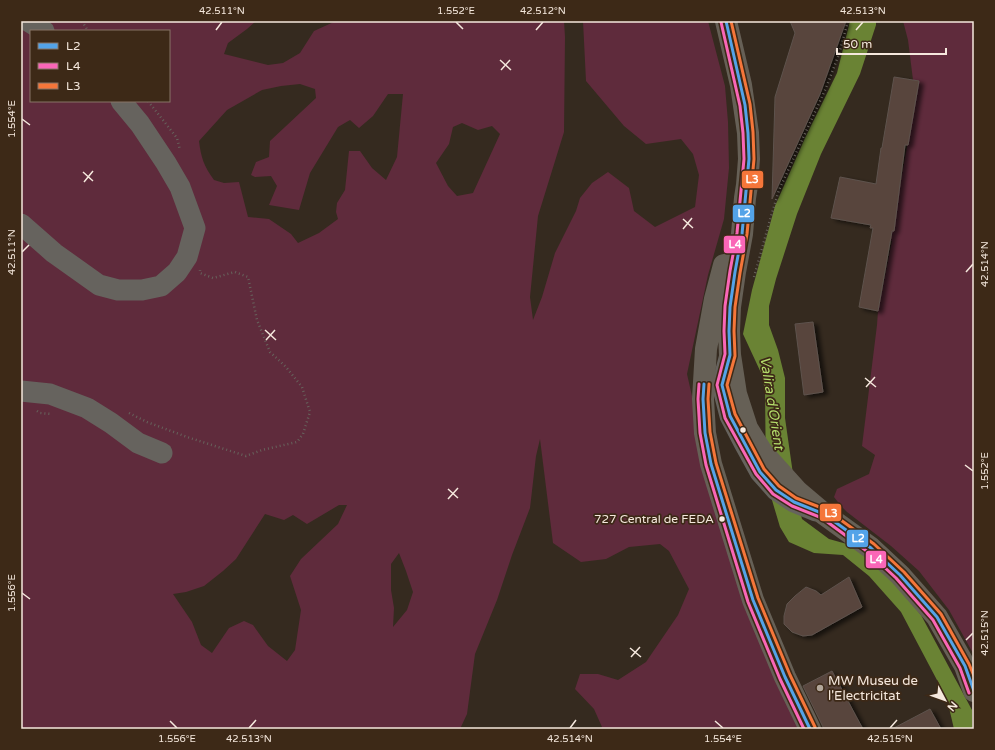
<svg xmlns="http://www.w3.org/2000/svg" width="995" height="750" viewBox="0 0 995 750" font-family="'Varela Round',sans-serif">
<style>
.green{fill:#5f2b3c;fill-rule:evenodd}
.water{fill:#6a8334}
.building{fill:#58443c;stroke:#5e534d;filter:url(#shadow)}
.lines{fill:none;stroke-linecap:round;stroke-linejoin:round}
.path{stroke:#67625c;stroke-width:2.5;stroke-dasharray:1 3;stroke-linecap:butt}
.minor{stroke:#66635e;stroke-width:21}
.highway{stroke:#666056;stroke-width:22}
.bus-1-casing{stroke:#3d2917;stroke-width:6}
.bus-2-casing{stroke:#3d2917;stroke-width:6}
.bus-3-casing{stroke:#3d2917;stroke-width:6}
.bus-1{stroke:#53a3e8;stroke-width:3}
.bus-2{stroke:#fa66b7;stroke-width:3}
.bus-3{stroke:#f5763a;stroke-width:3}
.ticks{fill:none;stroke:#f5e8dd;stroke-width:1.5}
.bus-dot{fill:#f5e8dd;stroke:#3d2917;stroke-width:1.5}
.poi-dot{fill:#b2a69a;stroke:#3d2917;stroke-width:1.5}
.labels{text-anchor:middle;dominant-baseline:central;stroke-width:3.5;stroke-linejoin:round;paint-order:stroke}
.bus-label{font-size:12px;fill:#f5e8dd;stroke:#3d2917;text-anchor:end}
.poi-label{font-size:13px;fill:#f5e8dd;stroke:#3d2917;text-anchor:start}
.water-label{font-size:14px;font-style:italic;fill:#b4dd6b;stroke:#3d2917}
.line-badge{stroke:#3d2917;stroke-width:1.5}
.badge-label{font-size:11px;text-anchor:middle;font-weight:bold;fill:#fff}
.neatline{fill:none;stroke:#f5e8dd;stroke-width:1.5}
.ticks-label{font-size:10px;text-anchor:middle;fill:#f5e8dd}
</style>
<defs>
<filter id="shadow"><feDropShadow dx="4.5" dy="2.5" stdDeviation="2" flood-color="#0009"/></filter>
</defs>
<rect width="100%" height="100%" fill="#352a1f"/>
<path class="green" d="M21 21H256L247 29 228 43 224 54 268 65 283 63 300 53 314 31 336 21H564L565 37 564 132 538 216 530 297 533 320 542 297 555 253 576 211 580 198 592 183 608 172 629 188 634 211 655 227 695 207 699 175 693 154 681 139 646 144 624 126 586 81 583 21H708L725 86 728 122 729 168 724 219 708 275 687 374 714 493 804 729H600L602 727 594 709 575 689 580 674H598L618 680 646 662 678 615 689 589 669 551 660 544 629 547 606 559 581 562 553 543 540 439 536 456 530 508 512 555 497 600 475 654 467 714 460 729H21ZM31 31H169V101H31ZM300 84 315 89 316 98 270 141 269 157 256 162 251 175 255 177 271 176 277 186 269 205 299 210 310 173 338 127 350 120 359 128 373 116 388 94H403L397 157 386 180 372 168 360 151H349L345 190 337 203 336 212 338 219 319 233 298 243 291 234 269 219 248 217 239 182 224 183 214 180C204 166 201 158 199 141L227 110 262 90 281 86ZM462 123 478 130 492 126 500 134 473 193 457 196 448 186 436 163 449 144 453 127ZM339 505H347L338 524 301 559 290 576 301 610 295 650 287 661 268 646 253 625 244 621 229 628 212 653 201 645 192 622 173 594 186 592 204 586 223 571 236 559 265 514 284 520 293 515 307 524ZM399 553 406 571 413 592 407 610 393 627 394 608 391 590V564Z
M903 21H974V655L949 610 919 571 891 546 847 512 841 506 834 497 837 489 869 474 875 455 862 446 877 325 878 311 892 241H890L919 81 913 80 908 40Z"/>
<path class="water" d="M850 21H876V25L860 74 821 154 797 214 776 279 769 306V325L778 350 785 378V418L796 495 802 519 829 539 854 546 886 573 921 615 972 710V729H954L947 699 901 612 869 576 843 555 814 553 789 542 780 527 766 480 765 391 762 375 743 334 752 290 775 206 805 138 837 73Z"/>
<path class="building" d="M790 21H846L820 94 772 199 775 97 795 33Z
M894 77 919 81 908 145H905L894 231H892L878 311 859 307 873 228H870L871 225 831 218 840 177 876 184 881 148H882Z
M813 322 823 392 804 395 795 324Z
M849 577 862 607 812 635 803 636 792 632 784 624V616L787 604 795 596 806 587 816 591 821 595Z
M832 671 857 718 863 729H824L803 686Z
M930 709 941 729H892Z"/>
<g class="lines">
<path class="path" d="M82 21 88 31
M148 101 177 138 180 150
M754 277 770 220 779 190 826 88 839 54 848 21
M37 411 40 413 51 414
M129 413 147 422 187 437 246 456 262 450 297 442 303 434 310 412 302 387 286 367 270 352 257 320 248 277 235 272 213 278 200 273V270"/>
<path class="minor" d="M28 21 44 31
M21 224 54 253 99 285 118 290H142L161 286 177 272 187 257 195 228 180 187 166 163 140 124 121 101
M730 355 722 385 730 416 744 443 760 472 776 490 794 502 816 511
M21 391 50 394 87 408 111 423 138 443 162 453"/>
<path class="highway" d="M726 21 741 85 748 133 749 159 747 185 745 198 742 234 735 272 730 307 729 331 730 355 736 394 747 428 762 452 798 492 824 514 871 548 900 575 937 617 965 666 974 691
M724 265 715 299 706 349 703 399 705 433 711 464 753 600 785 677 810 729"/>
<g class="bus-1-casing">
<path id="bus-1" d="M726 21 745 105 748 133 749 159 742 234 735 272 730 307 729 331 730 355 722 385 730 416 760 472 776 490 794 502 824 514 871 548 900 575 937 617 965 666 974 691
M704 384 703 399 705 433 711 464 753 600 785 677 810 729"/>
</g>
<g class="bus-2-casing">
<path id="bus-2" d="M721 22 740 106 743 133 744 159 737 233 730 271 725 306 724 331 725 354 717 385 725 418 756 474 773 494 792 506 822 518 868 552 896 578 933 620 960 668 969 693
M699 384 698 399 700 433 706 465 748 602 780 679 804 729"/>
</g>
<g class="bus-3-casing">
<path id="bus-3" d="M731 21 750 104 753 132 754 159 747 234 740 273 735 307 734 331 735 356 727 385 735 414 764 469 779 486 796 498 827 510 874 544 904 572 941 614 969 664 974 676
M709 384 708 399 710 432 716 463 758 598 790 675 815 727"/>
</g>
<use href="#bus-1" class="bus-1"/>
<use href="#bus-2" class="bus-2"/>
<use href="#bus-3" class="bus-3"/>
</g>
<path class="ticks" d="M456 22 463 29M216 30 222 22M536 30 543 22M856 30 863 22M500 60 511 70M501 70 510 60M22 119 30 125M83 172 93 181M84 182 93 171M683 219 693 228M683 229 692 218M22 252 29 245M966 272 973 264M265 330 276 340M266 340 275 330M865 378 876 387M866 387 875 377M965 465 973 471M448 489 458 498M448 499 458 488M22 593 30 599M966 640 973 633M630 648 641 657M631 657 640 647M170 721 177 728M715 721 723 728M249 728 256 720M570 728 576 720M890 728 897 720"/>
<g class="bus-dot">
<circle cx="743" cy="430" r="3.5"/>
<circle cx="722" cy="519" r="3.5"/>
</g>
<circle class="poi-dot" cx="820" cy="688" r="4"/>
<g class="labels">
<g class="bus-label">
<text x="714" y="519">727 Central de FEDA</text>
</g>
<g class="poi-label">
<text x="828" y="681">MW Museu de<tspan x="828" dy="15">l'Electricitat</tspan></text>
</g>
<g class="water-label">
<text transform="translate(772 403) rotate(81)">Valira d'Orient</text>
</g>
</g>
<g class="line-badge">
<rect x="741" y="170" width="23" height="19" rx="4" fill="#f5763a"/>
<rect x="732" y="204" width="23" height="19" rx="4" fill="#53a3e8"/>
<rect x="723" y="235" width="23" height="19" rx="4" fill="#fa66b7"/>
<rect x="819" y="503" width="23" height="19" rx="4" fill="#f5763a"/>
<rect x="846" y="529" width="23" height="19" rx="4" fill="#53a3e8"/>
<rect x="865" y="550" width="22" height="19" rx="4" fill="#fa66b7"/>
</g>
<g class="badge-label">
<text x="752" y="183">L3</text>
<text x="744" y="217">L2</text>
<text x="735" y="248">L4</text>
<text x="831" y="517">L3</text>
<text x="858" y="542">L2</text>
<text x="876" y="563">L4</text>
</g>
<rect width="995" height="750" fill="none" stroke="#3d2917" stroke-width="44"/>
<rect x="30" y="30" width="140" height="72" fill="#3d2917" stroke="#877566"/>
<rect x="38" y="43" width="20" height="6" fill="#53a3e8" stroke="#877566"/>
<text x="66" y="50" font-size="12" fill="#f5e8dd">L2</text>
<rect x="38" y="63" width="20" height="6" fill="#fa66b7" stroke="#877566"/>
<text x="66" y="70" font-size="12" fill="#f5e8dd">L4</text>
<rect x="38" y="83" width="20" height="6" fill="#f5763a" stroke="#877566"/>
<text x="66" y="90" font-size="12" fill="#f5e8dd">L3</text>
<g transform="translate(945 700) rotate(131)" stroke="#3d2917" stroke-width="3" paint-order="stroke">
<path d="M0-3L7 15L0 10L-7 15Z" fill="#f5e8dd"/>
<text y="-6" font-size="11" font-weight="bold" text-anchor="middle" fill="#f5e8dd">N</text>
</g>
<path d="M837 48v6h109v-6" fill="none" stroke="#f5e8dd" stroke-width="2"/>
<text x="843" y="48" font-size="12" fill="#f5e8dd" stroke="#3d2917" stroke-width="3" paint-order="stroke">50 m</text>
<rect x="22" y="22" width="951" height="706" class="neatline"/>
<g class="ticks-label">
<text x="222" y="14">42.511°N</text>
<text x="456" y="14">1.552°E</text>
<text x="543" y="14">42.512°N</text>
<text x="863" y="14">42.513°N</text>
<text transform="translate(11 119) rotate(-90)" y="4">1.554°E</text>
<text transform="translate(11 252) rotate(-90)" y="4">42.511°N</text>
<text transform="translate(984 264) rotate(-90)" y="4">42.514°N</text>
<text transform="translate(984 471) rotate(-90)" y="4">1.552°E</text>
<text transform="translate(11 593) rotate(-90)" y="4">1.556°E</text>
<text transform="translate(984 633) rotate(-90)" y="4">42.515°N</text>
<text x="177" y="742">1.556°E</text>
<text x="249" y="742">42.513°N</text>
<text x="570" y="742">42.514°N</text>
<text x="723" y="742">1.554°E</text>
<text x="890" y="742">42.515°N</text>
</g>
</svg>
